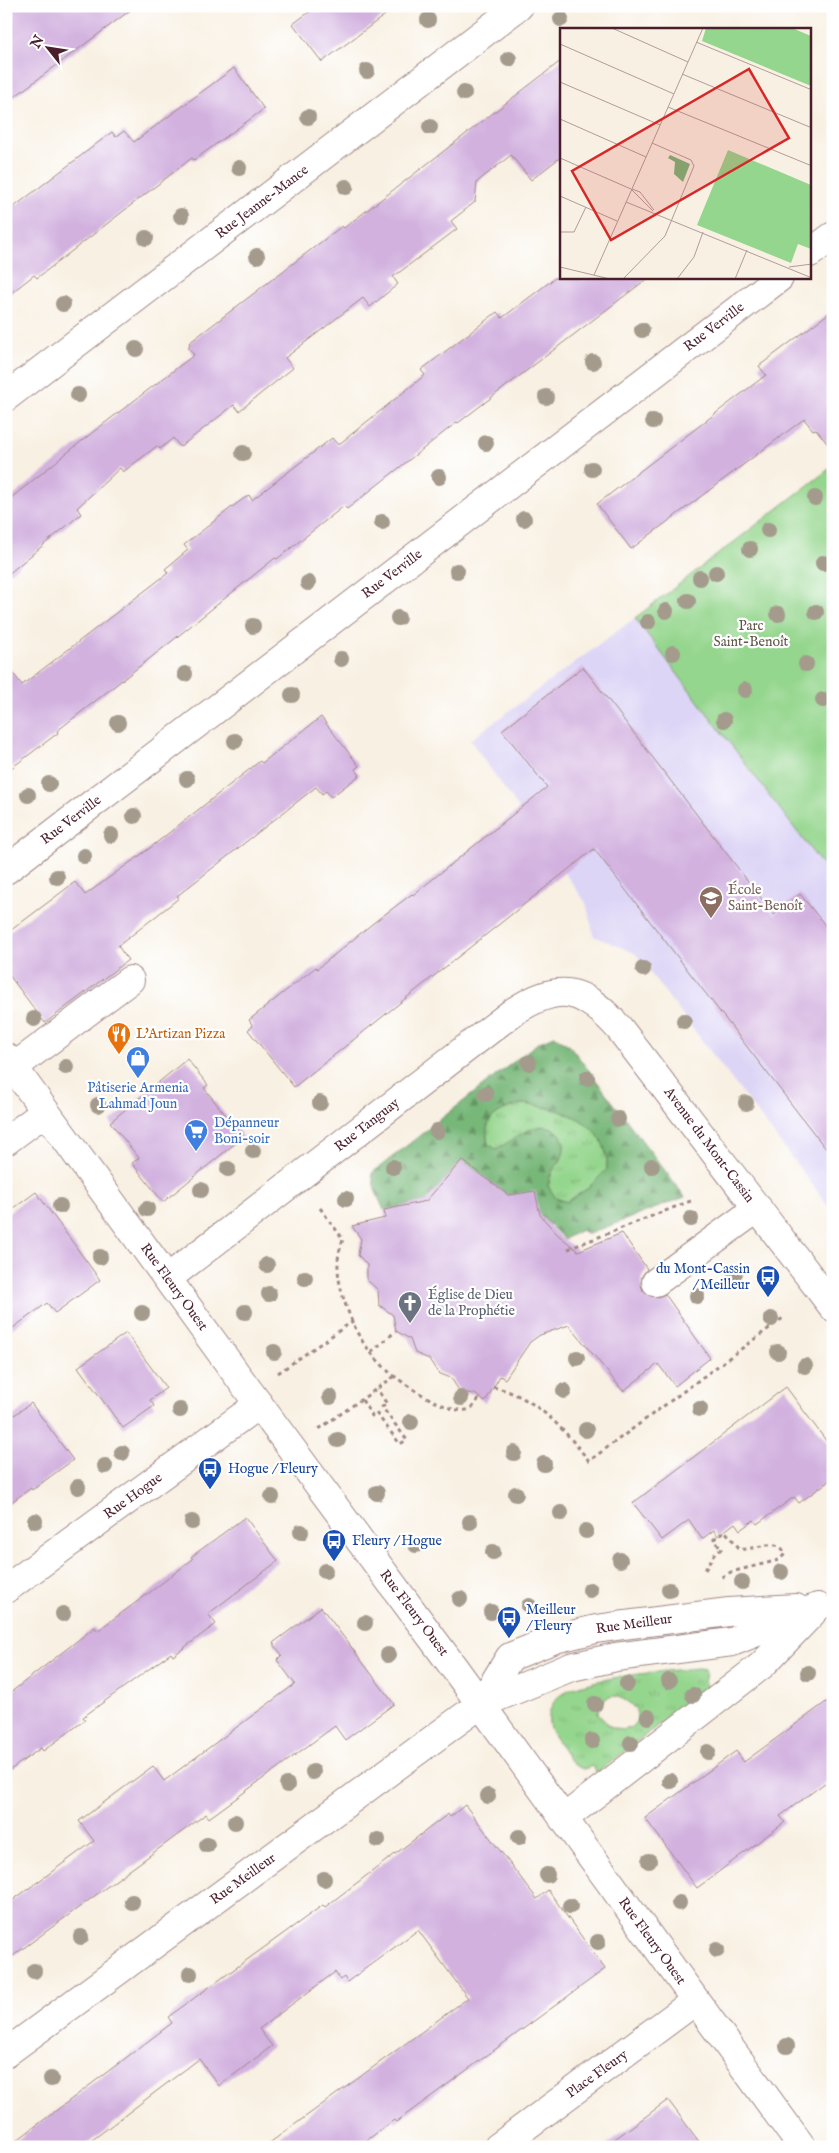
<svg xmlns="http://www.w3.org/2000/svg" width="839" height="2153" viewBox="0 0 839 2153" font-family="'IM FELL English',serif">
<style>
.built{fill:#ddd5f6}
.grass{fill:url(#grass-tufts);stroke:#6f7a5c;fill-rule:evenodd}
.forest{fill:url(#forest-firs);stroke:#606b52;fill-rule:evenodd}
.park{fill:#94d68d;stroke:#6f7a5c}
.building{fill:#d2b1df}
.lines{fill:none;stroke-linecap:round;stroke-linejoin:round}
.minor-casing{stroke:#a18886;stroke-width:30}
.path{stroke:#a18886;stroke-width:3;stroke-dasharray:4 4;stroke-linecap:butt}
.minor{stroke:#fff;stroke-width:28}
.tree{fill:#a49b8d}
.labels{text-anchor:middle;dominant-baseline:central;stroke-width:4.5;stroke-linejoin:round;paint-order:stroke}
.street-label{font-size:14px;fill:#4a1f2b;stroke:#fff}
.park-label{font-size:14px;fill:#605648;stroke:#fff}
.education-label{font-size:14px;fill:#785e54;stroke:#fff;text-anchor:start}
.food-label{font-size:14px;fill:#c56008;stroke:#fff;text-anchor:start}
.shop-label{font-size:14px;fill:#366cbe;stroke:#fff}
.transit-label{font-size:14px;fill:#164399;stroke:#fff;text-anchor:start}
.worship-label{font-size:14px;fill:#5b616d;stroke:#fff;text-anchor:start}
.inset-road{fill:none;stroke:#b29c99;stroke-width:1}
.view{fill:#d62828;fill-opacity:0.15;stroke:#d62828;stroke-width:2.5}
.inset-edge{fill:none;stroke:#4a1f2b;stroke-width:2.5}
</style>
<defs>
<pattern id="grass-tufts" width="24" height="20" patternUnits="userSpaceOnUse" patternTransform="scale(1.25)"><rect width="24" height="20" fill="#94d68d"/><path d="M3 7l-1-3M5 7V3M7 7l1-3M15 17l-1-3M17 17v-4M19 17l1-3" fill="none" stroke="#81b77a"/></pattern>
<pattern id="forest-firs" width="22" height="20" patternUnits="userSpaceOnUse" patternTransform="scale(1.25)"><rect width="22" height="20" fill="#77b778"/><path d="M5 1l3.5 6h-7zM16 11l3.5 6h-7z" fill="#649463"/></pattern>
</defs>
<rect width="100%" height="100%" fill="#fff"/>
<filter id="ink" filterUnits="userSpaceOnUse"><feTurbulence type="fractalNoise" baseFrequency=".02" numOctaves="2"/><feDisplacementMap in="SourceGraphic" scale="10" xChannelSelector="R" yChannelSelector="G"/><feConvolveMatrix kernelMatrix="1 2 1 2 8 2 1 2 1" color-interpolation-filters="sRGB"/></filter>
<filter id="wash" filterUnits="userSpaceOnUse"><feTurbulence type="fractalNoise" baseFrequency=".0096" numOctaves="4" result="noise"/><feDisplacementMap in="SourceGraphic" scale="20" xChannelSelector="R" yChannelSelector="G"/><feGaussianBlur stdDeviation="1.12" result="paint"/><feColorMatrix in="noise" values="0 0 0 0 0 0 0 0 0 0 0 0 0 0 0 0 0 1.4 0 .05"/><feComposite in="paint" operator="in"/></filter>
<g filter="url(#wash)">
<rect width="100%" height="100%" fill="#f8f0e2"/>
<path class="built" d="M635 618 833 879V1212L635 953 594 936 586 903 470 740Z"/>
<path class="grass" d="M521 1104C560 1107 610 1121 607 1169L587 1189 566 1202 555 1198 548 1186 552 1172 561 1160 541 1126C525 1131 512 1142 496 1149L488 1144C482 1116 498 1111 521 1104Z
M698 1668 704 1669 706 1673 704 1682 707 1687 597 1773 592 1766 584 1769C570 1766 562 1747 554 1736 544 1722 549 1702 563 1693 589 1677 666 1671 698 1668ZM615 1696C662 1711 623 1753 598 1713 600 1702 604 1697 615 1696Z"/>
<path class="forest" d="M555 1036 570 1046 685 1197 588 1234 581 1230 564 1239 540 1215 537 1204 508 1195 462 1160 426 1201 384 1210 375 1190 372 1173 539 1042ZM521 1104C560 1107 610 1121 607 1169L587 1189 567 1202 556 1198 548 1186C549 1181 550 1175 552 1171 557 1164 562 1160 564 1151 565 1145 563 1138 559 1133 540 1114 514 1141 496 1149L488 1144C482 1116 498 1111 521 1104Z"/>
<path class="park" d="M833 466V879L635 618Z"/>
<g id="blocks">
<path class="building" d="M6 6H136L6 103Z
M317 6H397L322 62 293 24Z
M562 60V156L531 180 511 155 477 182 475 202 451 221 457 229 393 277 398 284 370 307 363 298 285 358 293 368 239 411 234 405 180 447 173 438 160 449 157 446 123 472 120 468 77 508 81 514 6 576V502L93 432 194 355 188 347 190 345 189 343 342 226 344 228Z
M234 68 264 109 194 160 192 158 37 278 34 275 6 297V213L112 132 116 137 124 131 134 142Z
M555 278H648L458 423 457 422 347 509 344 506 277 559 275 558 172 641 57 731 58 733 6 772V664L22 685 168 573 165 569 188 550 184 545 232 507 249 495 252 500 332 438 338 445 425 375 421 370 497 312 502 318Z
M833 310V451L816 429 813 430 804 419 631 549 597 504 766 375 759 366Z
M583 667 774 915 800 894 833 935V1158L594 849 294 1087 248 1030 253 1026 249 1020 316 967 317 969 372 924 412 894 413 895 547 787 502 730Z
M321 717 359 766 355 769 360 775 331 797 326 791 322 794 316 787 177 896 179 898 118 946 128 960 45 1023 6 971V934L75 882 85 895 146 851 260 761 262 763Z
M187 1059 208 1085 204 1088 243 1137 163 1202 132 1163 139 1158 110 1122Z
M462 1160 508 1195 535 1191 540 1215 557 1234 578 1251 622 1233 647 1269 642 1276 641 1284 643 1291 650 1296 658 1297 665 1294 710 1358 675 1386 658 1364 623 1391 569 1325 540 1335 530 1342 505 1379 500 1376 485 1402 475 1394 460 1392 451 1378 438 1373 429 1359 415 1353 410 1339 396 1331 393 1315 379 1305 378 1290 367 1280V1265L358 1255 361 1239 352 1226 385 1218 384 1210 426 1201Z
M36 1192 100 1280 55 1313 47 1303 6 1333V1214Z
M126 1333 166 1388 150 1400 154 1406 123 1428 78 1367Z
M786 1387 833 1450V1478L799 1503 794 1497 757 1524 754 1520 740 1530 735 1523 718 1536 714 1530 702 1539 689 1520 662 1540 633 1503Z
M31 1403 73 1460 32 1490 31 1488 6 1506V1421Z
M245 1517 278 1561 208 1614 216 1624 173 1656 171 1653 83 1717 85 1720 43 1751 41 1748 6 1773V1696L95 1627 97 1631 149 1593 193 1559 191 1557Z
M321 1607 394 1704 345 1740 335 1726 209 1818 206 1814 6 1961V1905L94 1841 79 1821 153 1766 164 1781 295 1684 277 1660 282 1655 273 1643Z
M833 1697V1777L780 1816 785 1822 697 1888 645 1818 736 1751 744 1762Z
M465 1805 537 1899 548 1890 605 1969 396 2122 394 2120 358 2147H264L468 1998 418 1930 347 1982 344 1977 340 1980 335 1972 259 2029 272 2046 219 2086 199 2059 83 2147H8L172 2023 168 2017 323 1905 325 1907 448 1814 450 1817Z
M668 2100 703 2147H604Z"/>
</g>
</g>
<g filter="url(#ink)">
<use href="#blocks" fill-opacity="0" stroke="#a18886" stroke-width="1"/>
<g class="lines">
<g class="minor-casing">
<path id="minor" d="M810 253 833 236
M6 397 519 6
M6 870 779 278
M6 1057 243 1383 455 1669 802 2147
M14 1067 130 980
M6 1141 45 1112
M168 1278 513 1012C560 982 582 987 619 1028L833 1307
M656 1282 758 1208
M6 1589 259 1404
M481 1704 510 1657 555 1639 596 1629 624 1625 729 1612 796 1608
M563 1819 762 1665 812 1613
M6 2053 481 1704 571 1667 616 1657 732 1642 818 1607
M498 2147 695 2001"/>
</g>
<path class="path" d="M320 1208 343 1239C341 1246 338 1254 338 1262 337 1285 347 1311 357 1332 364 1346 377 1360 388 1371 402 1383 448 1414 466 1410 472 1409 476 1404 479 1398
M568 1249 693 1200
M371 1352 396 1331
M278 1373 353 1321
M493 1387C535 1396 564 1429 589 1461L783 1318
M362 1400 372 1416 376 1413 400 1444 407 1440 382 1407 387 1404 377 1389
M319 1429 395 1376
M827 1443 833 1440
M705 1570 715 1553 722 1549 714 1539 725 1531 740 1549C754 1551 779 1535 785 1554L779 1560 731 1572 718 1579"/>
<use href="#minor" class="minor"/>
</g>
<g class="tree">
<circle cx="561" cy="19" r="8"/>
<circle cx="428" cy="20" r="8"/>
<circle cx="509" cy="59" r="8"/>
<circle cx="367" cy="71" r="8"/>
<circle cx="464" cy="93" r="8"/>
<circle cx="308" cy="117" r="8"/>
<circle cx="430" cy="127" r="8"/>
<circle cx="239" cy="168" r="8"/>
<circle cx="346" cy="187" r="8"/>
<circle cx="181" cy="216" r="8"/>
<circle cx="146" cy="238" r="8"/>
<circle cx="257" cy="256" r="8"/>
<circle cx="63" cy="304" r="8"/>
<circle cx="642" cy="330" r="8"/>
<circle cx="136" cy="349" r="8"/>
<circle cx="593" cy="362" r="8"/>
<circle cx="78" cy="395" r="8"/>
<circle cx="546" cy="397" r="8"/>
<circle cx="653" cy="421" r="8"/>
<circle cx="486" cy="443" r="8"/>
<circle cx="243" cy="453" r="8"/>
<circle cx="592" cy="469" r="8"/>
<circle cx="439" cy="477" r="8"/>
<circle cx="815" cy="498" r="8"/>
<circle cx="524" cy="519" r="8"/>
<circle cx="382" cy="522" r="8"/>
<circle cx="768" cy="530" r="8"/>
<circle cx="750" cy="549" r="8"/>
<circle cx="823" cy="563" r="8"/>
<circle cx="457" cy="571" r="8"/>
<circle cx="716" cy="573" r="8"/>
<circle cx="700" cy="578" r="8"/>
<circle cx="308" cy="583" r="8"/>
<circle cx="688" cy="601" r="8"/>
<circle cx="666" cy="611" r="8"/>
<circle cx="816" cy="612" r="8"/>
<circle cx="778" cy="614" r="8"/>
<circle cx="398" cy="618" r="8"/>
<circle cx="648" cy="622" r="8"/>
<circle cx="253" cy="626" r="8"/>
<circle cx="673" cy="653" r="8"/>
<circle cx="341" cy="659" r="8"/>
<circle cx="806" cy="664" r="8"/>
<circle cx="185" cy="674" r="8"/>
<circle cx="745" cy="690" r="8"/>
<circle cx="292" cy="695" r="8"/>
<circle cx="823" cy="700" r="8"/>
<circle cx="724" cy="720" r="8"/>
<circle cx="118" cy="723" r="8"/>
<circle cx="235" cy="741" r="8"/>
<circle cx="187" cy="779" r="8"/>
<circle cx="49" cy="784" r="8"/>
<circle cx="28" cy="795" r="8"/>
<circle cx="134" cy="816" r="8"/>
<circle cx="111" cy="835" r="8"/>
<circle cx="84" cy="856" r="8"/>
<circle cx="57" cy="877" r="8"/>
<circle cx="643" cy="969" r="8"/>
<circle cx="34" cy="1019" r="8"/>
<circle cx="684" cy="1021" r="8"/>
<circle cx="529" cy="1063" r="8"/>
<circle cx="66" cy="1067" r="8"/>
<circle cx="587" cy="1078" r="8"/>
<circle cx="486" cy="1094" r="8"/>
<circle cx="320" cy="1103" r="8"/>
<circle cx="746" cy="1103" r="8"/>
<circle cx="98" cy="1105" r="8"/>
<circle cx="618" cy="1119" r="8"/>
<circle cx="437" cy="1131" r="8"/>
<circle cx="253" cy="1151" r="8"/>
<circle cx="652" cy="1166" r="8"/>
<circle cx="393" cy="1167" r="8"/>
<circle cx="228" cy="1169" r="8"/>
<circle cx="201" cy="1190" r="8"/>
<circle cx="346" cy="1199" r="8"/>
<circle cx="60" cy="1206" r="8"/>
<circle cx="147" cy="1209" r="8"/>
<circle cx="691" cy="1219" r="8"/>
<circle cx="100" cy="1257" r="8"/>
<circle cx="267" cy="1265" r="8"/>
<circle cx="735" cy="1273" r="8"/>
<circle cx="305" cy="1278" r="8"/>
<circle cx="269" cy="1294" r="8"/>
<circle cx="697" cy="1296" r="8"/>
<circle cx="245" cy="1312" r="8"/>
<circle cx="142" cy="1313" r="8"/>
<circle cx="771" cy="1319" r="8"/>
<circle cx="274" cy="1352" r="8"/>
<circle cx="778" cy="1352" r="8"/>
<circle cx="577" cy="1358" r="8"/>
<circle cx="805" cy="1366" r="8"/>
<circle cx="564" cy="1391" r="8"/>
<circle cx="330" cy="1397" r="8"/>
<circle cx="461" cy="1398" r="8"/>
<circle cx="700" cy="1409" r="8"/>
<circle cx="180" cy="1410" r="8"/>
<circle cx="411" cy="1422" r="8"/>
<circle cx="586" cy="1430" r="8"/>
<circle cx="338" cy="1440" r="8"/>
<circle cx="122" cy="1453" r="8"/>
<circle cx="514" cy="1453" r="8"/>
<circle cx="544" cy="1464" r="8"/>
<circle cx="105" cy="1466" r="8"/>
<circle cx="78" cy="1487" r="8"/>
<circle cx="377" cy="1493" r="8"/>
<circle cx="516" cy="1494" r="8"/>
<circle cx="272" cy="1497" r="8"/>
<circle cx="561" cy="1513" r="8"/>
<circle cx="35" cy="1521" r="8"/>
<circle cx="192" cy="1522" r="8"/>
<circle cx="470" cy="1522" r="8"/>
<circle cx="586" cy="1531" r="8"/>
<circle cx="301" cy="1532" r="8"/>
<circle cx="416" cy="1545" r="8"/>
<circle cx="493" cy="1552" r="8"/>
<circle cx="620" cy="1560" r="8"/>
<circle cx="325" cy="1571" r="8"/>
<circle cx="781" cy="1572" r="8"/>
<circle cx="742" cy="1582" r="8"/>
<circle cx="590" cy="1590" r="8"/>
<circle cx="669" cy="1590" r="8"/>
<circle cx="460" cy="1599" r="8"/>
<circle cx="529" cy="1606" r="8"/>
<circle cx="491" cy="1612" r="8"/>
<circle cx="63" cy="1614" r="8"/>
<circle cx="365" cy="1623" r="8"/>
<circle cx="388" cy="1655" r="8"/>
<circle cx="808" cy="1673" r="8"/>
<circle cx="669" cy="1681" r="8"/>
<circle cx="627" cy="1684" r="8"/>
<circle cx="693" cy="1695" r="8"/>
<circle cx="595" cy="1704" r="8"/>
<circle cx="648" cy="1717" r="8"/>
<circle cx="592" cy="1741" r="8"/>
<circle cx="631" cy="1743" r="8"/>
<circle cx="708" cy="1752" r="8"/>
<circle cx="313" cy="1772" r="8"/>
<circle cx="670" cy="1781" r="8"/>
<circle cx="287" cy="1785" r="8"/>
<circle cx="488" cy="1796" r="8"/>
<circle cx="235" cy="1822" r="8"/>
<circle cx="519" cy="1837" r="8"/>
<circle cx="378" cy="1840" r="8"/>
<circle cx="207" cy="1845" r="8"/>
<circle cx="649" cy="1861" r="8"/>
<circle cx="547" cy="1875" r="8"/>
<circle cx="324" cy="1879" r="8"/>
<circle cx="132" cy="1902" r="8"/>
<circle cx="679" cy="1903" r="8"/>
<circle cx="570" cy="1906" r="8"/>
<circle cx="81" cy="1937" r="8"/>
<circle cx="598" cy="1942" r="8"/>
<circle cx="717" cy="1950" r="8"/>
<circle cx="34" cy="1971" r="8"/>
<circle cx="190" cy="1974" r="8"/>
<circle cx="787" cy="2046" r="8"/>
<circle cx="51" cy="2079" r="8"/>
</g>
</g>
<defs>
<g id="school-pin" transform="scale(1.25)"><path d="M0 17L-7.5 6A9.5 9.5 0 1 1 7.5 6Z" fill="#8d6e63" stroke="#fff"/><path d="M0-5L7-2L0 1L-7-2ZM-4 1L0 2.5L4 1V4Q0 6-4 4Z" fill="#fff"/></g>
<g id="restaurant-pin" transform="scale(1.25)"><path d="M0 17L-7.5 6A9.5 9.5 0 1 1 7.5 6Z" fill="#e8710a" stroke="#fff"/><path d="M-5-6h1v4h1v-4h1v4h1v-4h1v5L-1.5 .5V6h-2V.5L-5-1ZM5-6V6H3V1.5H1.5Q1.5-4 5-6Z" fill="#fff"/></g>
<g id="shop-pin" transform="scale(1.25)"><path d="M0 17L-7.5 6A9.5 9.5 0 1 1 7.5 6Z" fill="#3f7fe0" stroke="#fff"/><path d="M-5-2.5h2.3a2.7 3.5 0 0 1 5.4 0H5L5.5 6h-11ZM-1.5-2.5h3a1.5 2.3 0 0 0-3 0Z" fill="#fff"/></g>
<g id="supermarket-pin" transform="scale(1.25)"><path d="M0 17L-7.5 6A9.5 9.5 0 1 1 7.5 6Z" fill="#3f7fe0" stroke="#fff"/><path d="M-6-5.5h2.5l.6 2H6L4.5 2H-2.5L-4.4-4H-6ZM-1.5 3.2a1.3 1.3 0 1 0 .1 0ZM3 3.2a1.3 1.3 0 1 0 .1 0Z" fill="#fff"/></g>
<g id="bus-pin" transform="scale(1.25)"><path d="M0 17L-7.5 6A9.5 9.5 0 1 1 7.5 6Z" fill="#1a4fb4" stroke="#fff"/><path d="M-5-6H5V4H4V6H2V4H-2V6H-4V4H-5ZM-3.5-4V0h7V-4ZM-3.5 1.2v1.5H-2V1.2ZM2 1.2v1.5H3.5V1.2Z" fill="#fff"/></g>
<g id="church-pin" transform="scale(1.25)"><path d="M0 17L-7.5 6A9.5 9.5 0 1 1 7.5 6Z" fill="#6b7280" stroke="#fff"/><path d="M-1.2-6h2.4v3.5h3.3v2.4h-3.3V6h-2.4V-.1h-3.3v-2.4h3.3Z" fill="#fff"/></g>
</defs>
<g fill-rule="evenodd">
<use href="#school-pin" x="711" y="898"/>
<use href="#restaurant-pin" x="119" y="1034"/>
<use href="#shop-pin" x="138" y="1058"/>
<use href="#supermarket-pin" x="196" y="1131"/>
<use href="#bus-pin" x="768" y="1277"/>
<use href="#church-pin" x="410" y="1303"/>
<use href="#bus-pin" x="210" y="1469"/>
<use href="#bus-pin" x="334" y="1541"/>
<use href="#bus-pin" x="509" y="1618"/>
</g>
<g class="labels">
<g class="street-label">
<text transform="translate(262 202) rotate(-37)">Rue Jeanne-Mance</text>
<text transform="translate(714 327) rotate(-37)">Rue Verville</text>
<text transform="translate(392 574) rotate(-37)">Rue Verville</text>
<text transform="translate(71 820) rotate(-37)">Rue Verville</text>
<text transform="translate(367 1125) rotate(-38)">Rue Tanguay</text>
<text transform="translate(709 1145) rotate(53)">Avenue du Mont-Cassin</text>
<text transform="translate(174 1287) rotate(54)">Rue Fleury Ouest</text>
<text transform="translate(133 1496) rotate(-36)">Rue Hogue</text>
<text transform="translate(414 1613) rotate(53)">Rue Fleury Ouest</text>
<text transform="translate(634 1624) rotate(-8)">Rue Meilleur</text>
<text transform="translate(243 1879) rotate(-36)">Rue Meilleur</text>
<text transform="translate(652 1941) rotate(54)">Rue Fleury Ouest</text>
<text transform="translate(597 2074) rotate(-36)">Place Fleury</text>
</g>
<g class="park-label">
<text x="751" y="626">Parc<tspan x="751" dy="16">Saint-Benoît</tspan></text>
</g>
<g class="education-label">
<text x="728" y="890">École<tspan x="728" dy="16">Saint-Benoît</tspan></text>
</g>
<g class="food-label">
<text x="136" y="1034">L'Artizan Pizza</text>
</g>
<g class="shop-label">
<text x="138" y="1088">Pâtiserie Armenia<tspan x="138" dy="16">Lahmad Joun</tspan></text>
<text x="214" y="1123" text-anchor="start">Dépanneur<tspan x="214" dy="16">Boni-soir</tspan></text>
</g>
<g class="transit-label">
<text x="750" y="1269" text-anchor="end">du Mont-Cassin<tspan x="750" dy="16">/ Meilleur</tspan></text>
<text x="228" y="1469">Hogue / Fleury</text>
<text x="352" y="1541">Fleury / Hogue</text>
<text x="526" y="1610">Meilleur<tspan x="526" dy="16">/ Fleury</tspan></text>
</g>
<g class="worship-label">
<text x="428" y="1295">Église de Dieu<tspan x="428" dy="16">de la Prophétie</tspan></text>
</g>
</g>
<g transform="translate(560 28)">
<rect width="251" height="251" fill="#f8f0e2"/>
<path d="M110 127 130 136 123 154 114 146 115 134 108 130Z" fill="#77b778"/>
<path d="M146 0H232L251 8V58L142 13ZM168 122 251 157V221L238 216 231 235 137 197Z" fill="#94d68d"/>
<path class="inset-road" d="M52 0 128 34M136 14 252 62M0 16 114 66M122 46 252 100M0 54 100 97M108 79 252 138M0 91 86 129M0 130 71 161 93 183M72 161 80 164 94 182M0 168 57 193M66 174 252 250M0 204H14L26 179M0 239 50 251M229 239 252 236M34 247 143 0M63 251 105 208 134 138 131 132 92 115M117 251 134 229 143 204M175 251 187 222"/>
<path class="view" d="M189 41 229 110 51 212 12 143Z"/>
<rect width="251" height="251" class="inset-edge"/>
</g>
<rect width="839" height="2153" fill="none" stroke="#fff" stroke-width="25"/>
<g transform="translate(48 48) rotate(300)" stroke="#ffffff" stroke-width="4" paint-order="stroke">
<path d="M0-4L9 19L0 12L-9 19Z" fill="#4a1f2b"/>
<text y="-8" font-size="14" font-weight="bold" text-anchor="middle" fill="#4a1f2b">N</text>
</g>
</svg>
